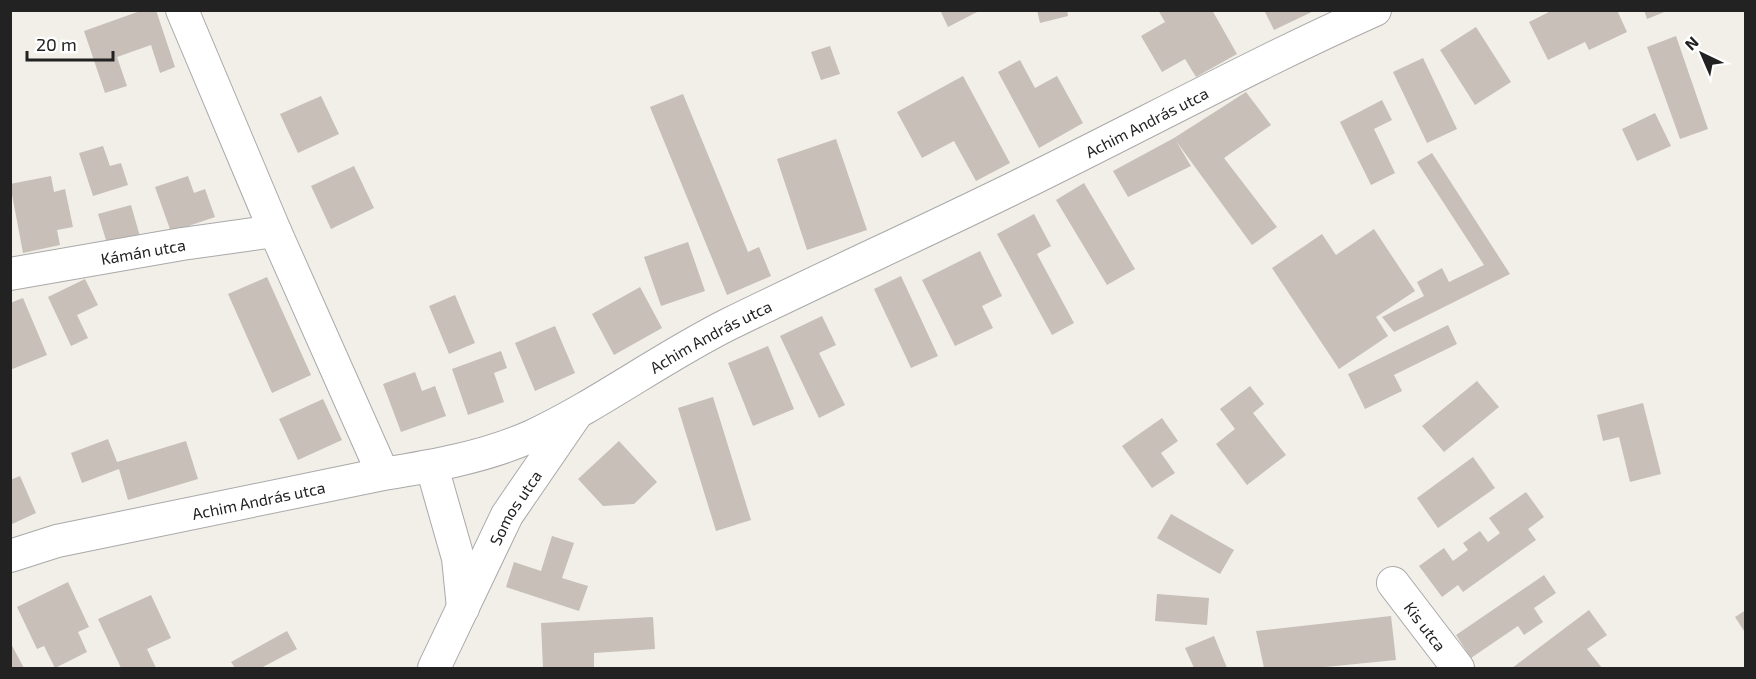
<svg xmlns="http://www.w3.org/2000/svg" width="1756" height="679" viewBox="0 0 1756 679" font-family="'Exo 2',sans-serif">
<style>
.building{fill:#c7bfb8}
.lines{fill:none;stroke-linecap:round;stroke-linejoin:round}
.street-casing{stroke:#a9a9a9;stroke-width:34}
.street{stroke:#fff;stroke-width:32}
.labels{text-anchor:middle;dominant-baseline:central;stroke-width:6;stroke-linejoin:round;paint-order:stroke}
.street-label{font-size:16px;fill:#222;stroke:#fff}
</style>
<rect width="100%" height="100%" fill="#f2efe9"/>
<path class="building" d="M143 10H156L175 67 160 73 151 45 117 57 127 86 105 93 84 31Z
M940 10H981L948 27Z
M1037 10H1067L1068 16 1040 23Z
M1158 10H1212L1237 54 1196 77 1185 59 1162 72 1141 36 1165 22Z
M1264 10H1316L1274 30Z
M1553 10H1617L1627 32 1589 50 1585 42 1548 60 1529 22Z
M1644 10H1667V11L1647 19Z
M1476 27 1511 82 1475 105 1440 50Z
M1676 36 1708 129 1680 139 1647 47Z
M830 46 840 74 821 80 811 52Z
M1423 58 1457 129 1427 143 1393 72Z
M1020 60 1035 88 1057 76 1083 123 1039 148 998 72Z
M963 76 1010 163 976 181 954 141 922 158 897 112Z
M1246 92 1271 125 1224 158 1277 227 1252 245 1176 141 1191 166 1128 197 1113 171 1174 138Z
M683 94 748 252 759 247 771 276 727 295 650 107Z
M321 96 339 134 298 153 280 114Z
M1382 100 1392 120 1374 129 1395 173 1371 185 1340 122Z
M1655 113 1671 146 1637 161 1622 129Z
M836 139 867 230 807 250 777 159Z
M103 146 110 166 121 163 128 185 93 196 79 153Z
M1432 153 1510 274 1394 332 1382 317 1424 296 1417 282 1442 268 1449 282 1484 265 1417 162Z
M354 166 374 208 331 229 311 186Z
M51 176 54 192 65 189 73 227 57 230 60 245 23 253 10 184Z
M188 176 194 193 205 189 215 217 171 232 155 187Z
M1084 183 1135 269 1107 285 1056 200Z
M131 205 141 240 109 250 98 214Z
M1034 214 1051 246 1037 254 1074 323 1052 335 997 234Z
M1374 229 1415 291 1376 317 1388 336 1339 369 1272 268 1322 234 1336 255Z
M688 242 705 291 661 306 644 257Z
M980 251 1002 296 982 306 993 328 955 346 922 280Z
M901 276 938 356 911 368 874 289Z
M267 277 311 375 272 393 228 294Z
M85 279 98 305 77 315 88 338 71 346 48 297Z
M640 287 662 328 614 355 592 314Z
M455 295 475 343 449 354 429 306Z
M23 298 47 355 10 370V303Z
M822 316 836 345 819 353 845 405 819 418 780 336Z
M1448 325 1457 344 1394 375 1402 391 1365 409 1348 374Z
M555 326 575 373 535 391 515 343Z
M768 346 794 409 753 426 728 363Z
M501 351 507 368 494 373 504 402 468 415 452 369Z
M415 372 422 391 435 386 446 416 401 432 383 384Z
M1477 381 1499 407 1444 452 1422 426Z
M1250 386 1264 404 1253 413 1286 455 1247 485 1216 444 1235 429 1220 409Z
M713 397 751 520 716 531 678 408Z
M323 399 342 440 298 460 279 419Z
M1643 403 1661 474 1630 482 1619 437 1603 441 1597 415Z
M1162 418 1178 441 1161 453 1175 473 1152 488 1122 446Z
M108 439 117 462 186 441 198 479 128 500 119 469 82 483 71 453Z
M619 441 657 482 634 504 603 506 578 479Z
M1473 457 1495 488 1438 528 1417 498Z
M20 476 36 513 10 525V480Z
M1526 492 1544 517 1528 529 1536 540 1463 592 1458 585 1442 597 1419 566 1444 548 1453 561 1468 550 1463 543 1480 531 1488 542 1500 533 1489 518Z
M1171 514 1234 550 1220 574 1157 538Z
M552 536 574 543 562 578 588 586 579 611 506 587 514 562 541 571Z
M1544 575 1556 593 1534 608 1543 622 1524 635 1518 626 1471 658 1456 635Z
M68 582 89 627 78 632 87 652 55 668 44 646 37 649 17 607Z
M1157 594 1209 598 1207 625 1155 621Z
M151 595 171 638 147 649 156 668H121L98 619Z
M1589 610 1607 635 1587 649 1602 668H1512Z
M1746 610V634L1735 617Z
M1391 616 1396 660 1315 668H1264L1256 631Z
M653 617 655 649 594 653V668H543L541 623Z
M287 631 297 649 261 668H235L231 662Z
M1214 636 1227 668H1194L1185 648Z
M10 642 24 668H10Z"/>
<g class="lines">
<g class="street-casing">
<g id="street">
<path d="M182 10 275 231 383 474"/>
<path id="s1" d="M10 274 182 244 275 231"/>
<path d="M432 467 458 558 463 608"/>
<path id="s2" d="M10 556 57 541 383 474C433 466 485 457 532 436 600 404 661 358 729 324 825 277 922 233 1018 186 1137 128 1254 64 1375 10"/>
<path id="s3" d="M1393 583 1458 668"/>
<path id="s4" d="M434 668 507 515 575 416"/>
</g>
</g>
<use href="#street" class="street"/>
</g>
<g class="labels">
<g class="street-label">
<text stroke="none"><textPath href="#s2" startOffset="1227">Achim András utca</textPath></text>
<text stroke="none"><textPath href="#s1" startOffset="135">Kámán utca</textPath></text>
<text stroke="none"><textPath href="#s2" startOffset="741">Achim András utca</textPath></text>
<text stroke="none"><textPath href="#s2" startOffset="255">Achim András utca</textPath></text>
<text stroke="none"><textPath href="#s4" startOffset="180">Somos utca</textPath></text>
<text stroke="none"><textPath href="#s3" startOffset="54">Kis utca</textPath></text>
</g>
</g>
<rect width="1756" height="679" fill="none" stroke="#222222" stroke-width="24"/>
<g transform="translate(1702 54) rotate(316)" stroke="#ffffff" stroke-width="4.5" paint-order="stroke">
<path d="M0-4.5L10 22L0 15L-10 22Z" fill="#222222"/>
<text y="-9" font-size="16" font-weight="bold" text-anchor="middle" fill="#222222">N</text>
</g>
<path d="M27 51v9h86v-9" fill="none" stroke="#222222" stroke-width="3"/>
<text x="36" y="51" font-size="18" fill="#222222" stroke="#ffffff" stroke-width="4.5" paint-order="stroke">20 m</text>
</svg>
